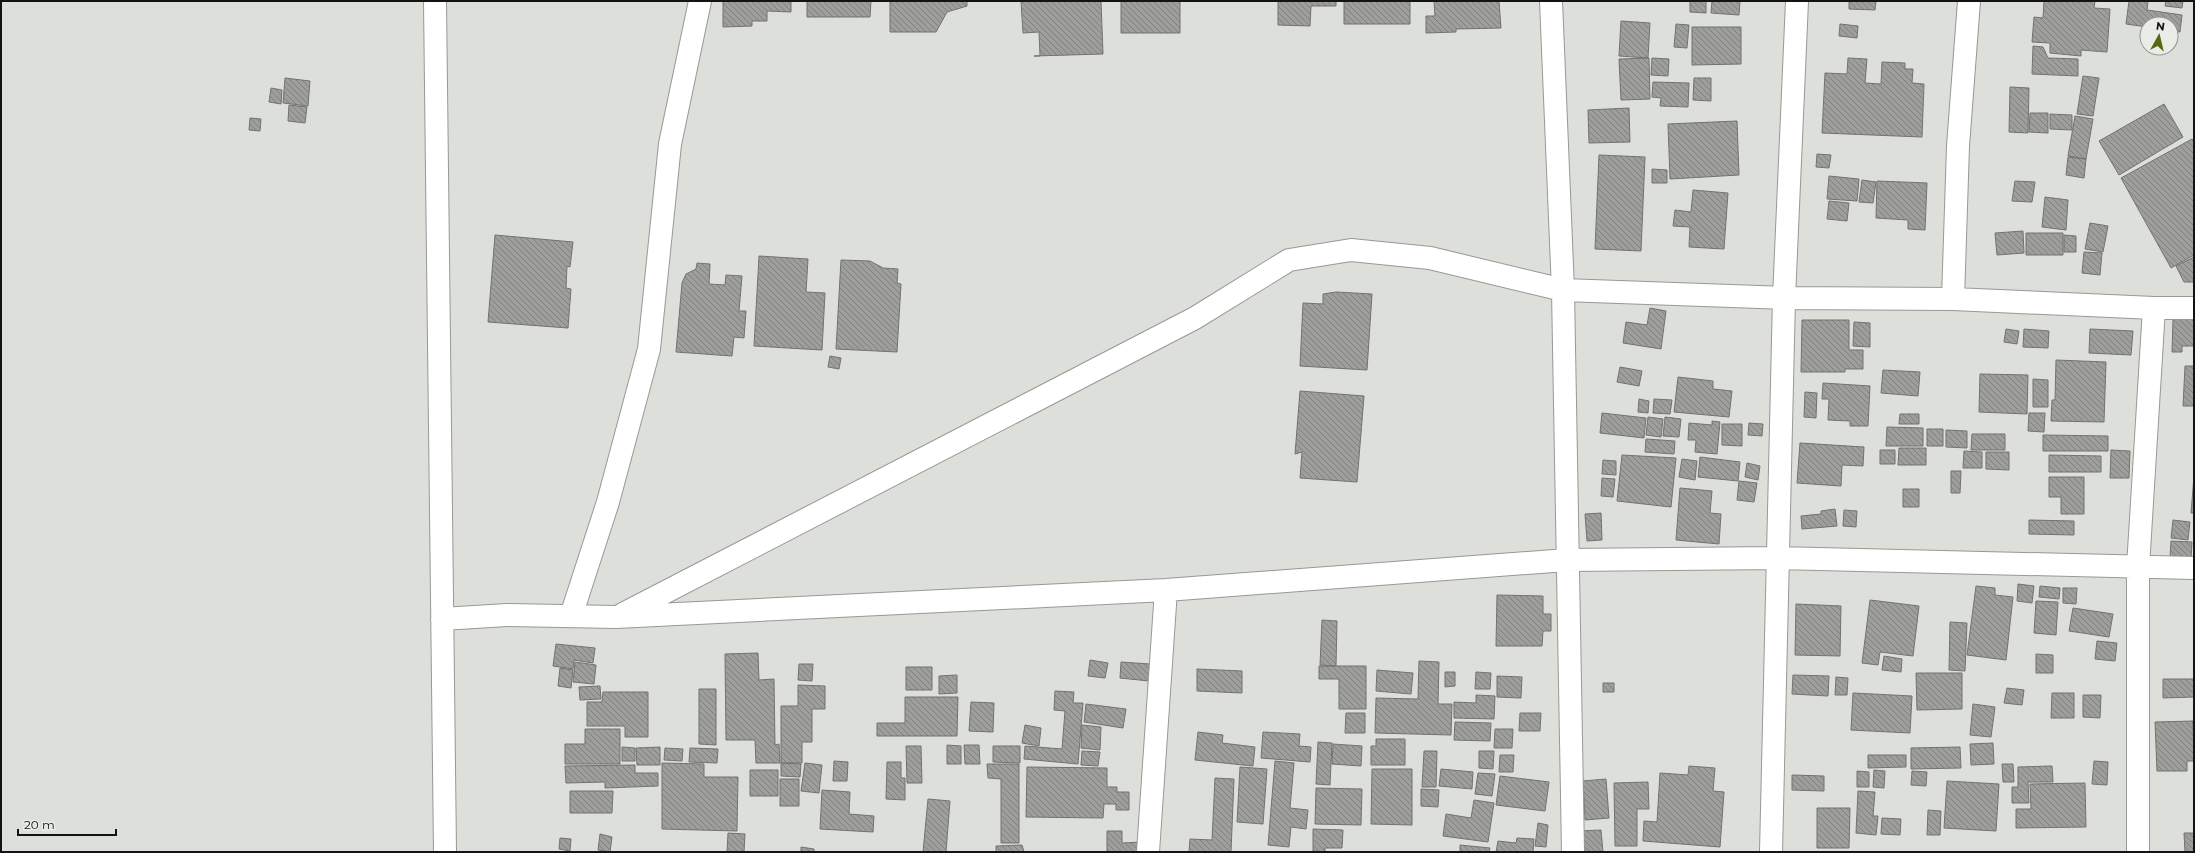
<svg xmlns="http://www.w3.org/2000/svg" width="2195" height="853" viewBox="0 0 2195 853" font-family="Montserrat,sans-serif">
<style>
.building{fill:url(#building-back-hatch);stroke:#71736f}
.lines{fill:none;stroke-linecap:round;stroke-linejoin:round}
.minor-casing{stroke:#979995;stroke-width:24}
.minor{stroke:#fff;stroke-width:22}
</style>
<defs>
<pattern id="building-back-hatch" width="6" height="6" patternUnits="userSpaceOnUse"><rect width="6" height="6" fill="#9e9f9b"/><path d="M-1 5l2 2M0 0l6 6M5-1l2 2" fill="none" stroke="#80807d"/></pattern>
</defs>
<rect width="100%" height="100%" fill="#dddfda"/>
<path class="building" d="M723 1H791V12L767 11V21H752V26L723 27Z
M807 1H871L870 17H807Z
M890 1H967V6L947 12 936 32H890Z
M1021 1H1101L1103 54 1034 56H1040L1039 32 1023 33Z
M1121 1H1180V33H1121Z
M1278 1H1336V6H1311L1310 26 1278 25Z
M1344 1H1410V24H1344Z
M1434 1H1499L1501 28 1456 29V32L1426 33V16H1435Z
M1690 1H1706V13L1690 12Z
M1712 1H1740L1739 15 1711 13Z
M1849 1H1876L1875 10 1849 9Z
M2044 1H2095L2094 8 2110 9 2107 52 2081 50V56L2050 53V43L2032 42 2034 17 2043 18Z
M2129 1H2148L2147 10 2182 15 2180 32 2171 31V24H2147V27L2126 24Z
M2166 1H2183L2182 8 2165 6Z
M1621 21 1650 23 1648 58 1619 56Z
M1676 24 1689 25 1687 48 1674 47Z
M1840 24 1858 26 1857 38 1839 36Z
M1692 27H1741V64L1692 65Z
M2033 46 2043 47 2048 58 2078 59V76L2032 74Z
M1649 58 1650 99 1621 100 1619 59Z
M1652 58 1669 59 1668 76 1651 75Z
M1848 58 1867 59 1865 83 1881 84 1882 62 1905 63V69H1913L1912 83 1924 84 1922 137 1822 133 1825 73 1847 74Z
M2083 76 2099 78 2093 116 2077 114Z
M285 78 310 81 308 106 283 103Z
M1694 78H1711V101L1693 100Z
M1653 82 1689 83 1688 107 1660 106 1661 98 1652 97Z
M2010 87 2029 88 2028 133 2009 132Z
M271 88 282 90 281 104 269 102Z
M2164 104 2183 137 2119 175 2099 141Z
M289 105 307 107 305 123 288 121Z
M1629 108 1630 142 1589 143 1588 110Z
M2030 113H2048V133L2029 132Z
M2050 114 2072 115V130L2050 129Z
M2075 116 2093 119 2086 159 2068 156Z
M250 118 261 119 260 131 249 130Z
M1737 121 1739 175 1670 179 1668 124Z
M2192 139 2194 142V255L2171 268 2121 178Z
M1817 154 1831 155 1829 168 1816 167Z
M1599 155 1645 157 1641 251 1595 249Z
M2068 157 2086 159 2084 178 2066 175Z
M1652 169 1667 170V183H1652Z
M1829 176 1859 179 1857 201 1827 199Z
M1862 180 1876 182 1873 203 1859 202Z
M1877 181 1927 183 1925 230 1908 229V220L1876 218Z
M2015 181 2035 182 2032 202 2012 201Z
M1693 190 1728 193 1724 249 1689 247 1690 227 1673 226 1675 210 1691 212Z
M2045 197 2068 200 2066 230 2042 227Z
M1829 201 1849 203 1847 221 1827 219Z
M2090 223 2108 226 2103 252 2085 249Z
M2023 231 2024 253 1997 255 1995 233Z
M2026 233H2063V255H2026Z
M495 235 573 242 570 267 567 266 566 288 571 289 568 328 488 322Z
M2064 235 2076 236V252H2064Z
M2084 252 2102 253 2100 275 2082 273Z
M759 256 808 259 806 292 825 293 822 350 754 346Z
M2194 257V282H2184L2176 266Z
M841 260 870 261 883 268 898 269 897 283 901 284 897 352 836 349Z
M697 263 710 264 709 284 725 285 726 275 742 276 739 311H746L744 338 734 337 732 356 676 352 682 283 686 274 696 269Z
M1336 292 1372 294 1367 370 1300 366 1303 303 1323 304V294Z
M1650 308 1666 311 1661 349 1623 343 1626 322 1647 325Z
M2179 318 2194 319V346H2182V352H2172L2173 320Z
M1802 320H1849V350H1863V369H1845V372H1801Z
M1854 322 1870 323V347L1853 346Z
M2006 329 2019 331 2017 344 2004 342Z
M2024 329 2049 331 2048 348 2023 347Z
M2090 329 2133 331 2131 355 2089 353Z
M830 356 841 358 839 369 828 367Z
M2056 360 2106 362 2104 422 2051 421 2052 400H2055Z
M2185 366H2194V406H2183Z
M1620 367 1642 371 1639 386 1617 382Z
M1883 370 1920 372 1918 396 1881 393Z
M1980 374 2028 375 2027 414 1979 412Z
M1678 377 1713 381V389L1732 391 1729 417 1674 412Z
M2033 379 2048 380V407H2033Z
M1823 383 1870 386 1868 426H1850V421L1828 420 1829 399H1822Z
M1300 391 1364 396 1357 482 1300 478 1302 452 1295 454Z
M1805 392 1817 393 1816 418 1804 417Z
M1639 399 1649 401 1648 413 1638 412Z
M1654 399 1672 400 1670 414 1653 413Z
M1602 413 1646 418 1644 438 1600 433Z
M2029 413H2045L2044 432 2028 431Z
M1900 414H1919V424H1899Z
M1648 417 1663 419 1661 437 1646 435Z
M1665 417 1681 419 1679 437 1663 436Z
M1712 421 1720 422 1717 454 1695 452 1696 440H1688L1689 423 1712 425Z
M1749 423 1763 424 1762 436 1748 435Z
M1722 424H1742V446L1722 445Z
M1887 427 1923 428V446H1886Z
M1927 429H1943V446H1927Z
M1946 430 1967 431V448L1946 447Z
M1972 434H2005V450H1971Z
M2043 435 2108 436V451H2043Z
M1646 439 1675 441 1674 454 1645 452Z
M1800 443 1864 447 1863 466 1842 465 1841 486 1797 483Z
M1899 448H1926V465H1898Z
M1880 450H1895V464H1880Z
M2111 450 2130 451 2129 478H2110Z
M1964 451 1982 452V468H1963Z
M1986 452H2009V470L1986 469Z
M1622 455 1676 458 1671 507 1617 501Z
M2049 455 2101 456V472H2049Z
M1700 457 1740 462 1738 481 1698 477Z
M1682 459 1697 461 1695 480 1679 477Z
M1603 460 1616 461V475L1602 474Z
M1747 463 1760 466 1758 480 1745 477Z
M1951 471H1961L1960 493H1951Z
M2194 476V513H2191Z
M2049 477H2084V514H2061V497H2049Z
M1602 478 1615 479 1613 497 1601 496Z
M1739 481 1757 483 1754 502 1737 500Z
M1680 488 1712 491 1710 513 1721 514 1719 544 1676 540Z
M1903 489H1919V507H1903Z
M1835 509 1837 526 1802 529 1801 516 1821 514V511Z
M1844 510 1857 511 1856 527 1843 526Z
M1601 513 1602 540 1587 541 1585 514Z
M2029 520 2074 521V535L2029 534Z
M2173 520 2190 522 2188 540 2171 538Z
M2171 541 2192 542 2191 559 2170 557Z
M2018 584 2034 586 2032 603 2017 601Z
M1976 586 1995 588V595L2013 597 2006 660 1967 655Z
M2040 586 2060 588 2059 599 2039 597Z
M2063 588H2077L2076 604 2063 603Z
M1497 595 1543 596V614H1551V631H1543L1542 646H1496Z
M1870 600 1919 606 1913 656 1880 652 1878 665 1862 663Z
M2036 601 2058 602 2056 635 2034 633Z
M1796 604 1841 606 1840 656 1795 655Z
M2073 608 2113 614 2109 637 2069 631Z
M1322 620 1337 621 1336 666 1320 665Z
M1950 622 1967 623 1965 671 1949 670Z
M2097 641 2117 643 2115 661 2095 659Z
M556 644 595 648 593 663 574 660 573 669 553 666Z
M758 653 759 680 774 679 775 745 779 744 780 763H756L755 740H726L725 654Z
M2036 654 2053 655V673H2036Z
M1884 656 1902 659 1901 672 1882 670Z
M1090 660 1108 663 1105 678 1088 676Z
M1419 661 1439 662 1438 704H1452L1451 735 1375 733 1376 698 1418 699Z
M575 662 596 665 594 684 573 682Z
M1121 662 1150 664 1149 681 1120 678Z
M799 664H813L812 681 798 680Z
M1319 666H1366V709H1339V679H1319Z
M906 667H932V690H906Z
M560 668 573 670 571 688 558 686Z
M1197 669 1242 671V693L1197 691Z
M1377 670 1413 673 1411 694 1376 691Z
M1445 672H1455V686L1445 687Z
M1476 672 1491 673 1490 689H1475Z
M1916 673H1962V709L1917 710Z
M957 675V693L939 694V676Z
M1793 675 1829 676 1828 696 1792 694Z
M1497 676 1522 677 1521 698 1497 697Z
M1836 677 1848 678 1847 695H1835Z
M2163 679H2194V697L2163 698Z
M1603 683H1614V692H1603Z
M798 685 825 686V709H812V742H802V763H781V706H798Z
M600 686 601 699 580 700 579 687Z
M2007 688 2024 690 2022 705 2004 703Z
M699 689H716V745L699 744Z
M1055 691 1074 692 1073 703H1083L1078 764 1024 759 1025 746 1062 749 1065 711 1054 710Z
M603 692H648V737H625V726H587V702H602Z
M1853 693 1912 696 1910 733 1851 730Z
M2052 693H2074V718H2051Z
M1476 695 1495 696 1494 719 1454 718V702L1476 703Z
M2083 695H2101L2100 718 2083 717Z
M905 697H958L957 736H877V723H905Z
M971 702 994 703 993 732 969 731Z
M1086 704 1126 709 1123 728 1084 722Z
M1973 704 1995 707 1991 737 1970 735Z
M1346 713H1365V733H1345Z
M1520 713H1541L1540 731H1519Z
M2193 721 2194 761H2187V771H2157L2155 722Z
M1455 722 1491 723 1490 741 1454 740Z
M1025 725 1041 728 1039 746 1022 743Z
M1082 725 1101 727 1100 750 1081 748Z
M585 729H620V764H565V744H585Z
M1495 729H1513L1512 748H1494Z
M1198 732 1223 735 1222 743 1255 747 1253 766 1195 760Z
M1263 732 1300 734 1299 746 1311 747 1310 762 1261 758Z
M1376 739H1405V765H1371V746H1376Z
M1318 742 1332 743 1330 785 1316 784Z
M1993 743 1994 764 1971 765 1970 744Z
M1333 744 1362 746 1361 766 1332 764Z
M947 745 961 746V764H947Z
M964 745H979L980 764H965Z
M906 746H921L922 783H907Z
M993 746H1020V763L993 762Z
M622 747 635 748V761H622Z
M660 747V765H637L636 748Z
M1960 747 1961 768 1911 769V748Z
M665 748 683 749 682 761 664 760Z
M690 748 718 749 717 763 689 762Z
M1082 751 1100 752 1098 766 1081 765Z
M1424 751H1437L1436 787H1422Z
M1479 751H1494L1493 769 1479 768Z
M1500 755H1514L1513 772H1499Z
M1868 755H1906V767L1868 768Z
M834 761 848 762 847 781H833Z
M1275 761 1294 763 1290 808 1308 810 1306 829 1291 827 1289 847 1268 845Z
M2094 761 2108 762 2107 785 2092 784Z
M887 762H901V778H905V800L886 799Z
M662 763 704 764V777H738L737 831 662 829Z
M781 763 801 764 800 777 781 776Z
M805 763 822 765 819 793 801 791Z
M987 764H1019V843H1001V779L988 778Z
M2002 764H2013L2014 782H2003Z
M635 765V773H658V786L605 788V782L566 783 565 766Z
M1689 766 1715 768 1713 791 1724 792 1720 847 1643 841 1644 821 1657 822 1660 773 1688 775Z
M2052 766 2053 782H2028L2029 803H2012V787H2018V767Z
M1027 767 1107 768V787H1117V792H1129V810H1116V804H1104L1103 818 1026 817Z
M1240 767 1267 769 1263 824 1237 822Z
M1372 769H1412V825L1371 824Z
M1441 769 1473 772 1472 789 1439 786Z
M750 770H778V796H750Z
M1874 770 1885 771 1884 788 1873 787Z
M1857 771 1869 772V787H1857Z
M1912 771 1927 772 1926 786 1911 785Z
M1478 773 1495 774 1492 796 1475 794Z
M1792 775 1824 776V791L1792 790Z
M1500 776 1549 782 1545 811 1496 805Z
M1215 778 1234 779 1231 852H1189L1190 839 1212 840Z
M780 779H799V806H780Z
M1606 779 1609 818 1585 820 1583 781Z
M1947 781 1999 784 1996 831 1944 828Z
M1648 782 1649 809H1637V846H1615L1614 783Z
M2085 783 2086 827 2016 828V809H2031L2030 784Z
M1316 788 1362 789 1361 825 1315 824Z
M1421 789 1439 790 1438 807 1421 806Z
M822 790 850 792 849 814 874 816 873 832 820 829Z
M570 791H613L612 813H570Z
M1858 791 1875 792 1873 816H1878L1876 835 1856 833Z
M928 799 950 801 946 852H923Z
M1474 800 1494 803 1488 842 1443 836 1446 814 1471 818Z
M1817 808H1850L1849 848H1817Z
M1928 810 1941 811 1940 835H1927Z
M1882 818 1901 819 1900 835 1881 834Z
M1538 823 1548 825 1546 847 1535 846Z
M1313 829 1343 830 1342 848H1325V852L1313 851Z
M1601 830 1603 852H1582L1580 831Z
M1107 831H1122V843L1142 842 1143 852H1107Z
M728 833 745 834 744 852H727Z
M2184 833H2194V852H2185Z
M600 834 612 837 610 852 598 850Z
M560 838 571 839 570 851 559 849Z
M1517 838 1534 839 1533 852H1496L1498 841 1516 843Z
M1022 845 1024 852H996V846Z
M1460 845 1490 848 1489 852H1460Z
M801 847 814 849V852H801Z"/>
<g class="lines">
<g class="minor-casing">
<path id="minor" d="M435 1 445 852
M1551 1 1563 290 1573 852
M1953 299 1958 146 1969 1
M623 614 1195 318 1289 260 1351 250 1430 258 1563 290 1784 298 1953 299 2154 308H2194
M571 616 608 502 649 349 670 144 700 1
M442 619 507 615 616 617 1166 590 1567 560 1777 558 2194 568
M1148 852 1166 590
M1771 852 1784 298 1797 1
M2138 852V567L2154 308"/>
</g>
<use href="#minor" class="minor"/>
</g>
<rect width="2195" height="853" fill="none" stroke="#131412" stroke-width="4"/>
<g transform="translate(2159 36) rotate(8)"><circle r="19" fill="#eaece8" stroke="#949692"/>
<path d="M0-3L7 15L0 10L-7 15Z" fill="#556713"/>
<text y="-6" font-size="11" font-weight="bold" text-anchor="middle" fill="#131412">N</text>
</g>
<path d="M18 829v6h98v-6" fill="none" stroke="#131412" stroke-width="2"/>
<text x="24" y="829" font-size="12" fill="#131412" stroke="#eaece8" stroke-width="3" paint-order="stroke">20 m</text>
</svg>
